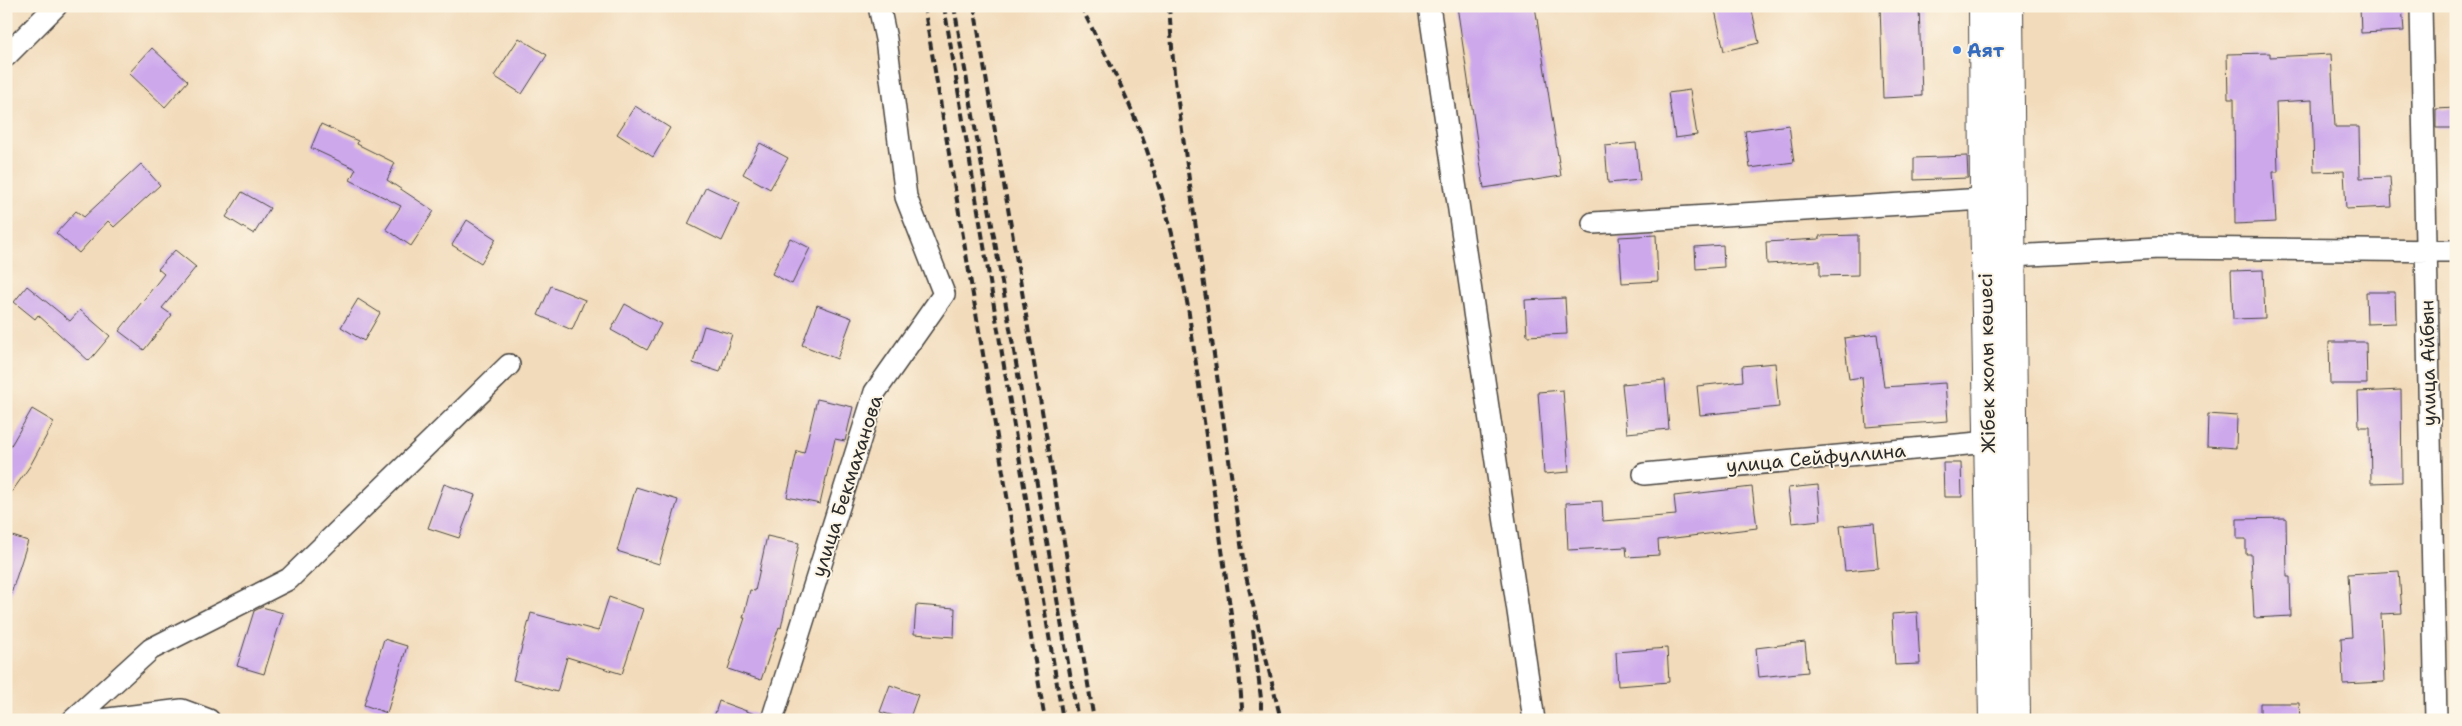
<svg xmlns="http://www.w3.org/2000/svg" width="2462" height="726" viewBox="0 0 2462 726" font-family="'Shantell Sans',sans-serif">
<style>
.building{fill:#cda9ec}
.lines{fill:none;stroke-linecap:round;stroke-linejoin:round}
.street-casing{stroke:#494541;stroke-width:24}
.primary-casing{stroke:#494541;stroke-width:30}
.street{stroke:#fff;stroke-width:21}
.primary{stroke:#fff;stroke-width:28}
.rail{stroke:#2b2b2b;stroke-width:4;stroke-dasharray:8 4;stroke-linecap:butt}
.shop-dot{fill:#3f7fe0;stroke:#fcf5e5;stroke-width:2}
.labels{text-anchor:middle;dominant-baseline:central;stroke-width:4;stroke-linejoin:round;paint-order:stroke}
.shop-label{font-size:19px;font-weight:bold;fill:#366cbe;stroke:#fcf5e5;text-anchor:start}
.street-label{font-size:19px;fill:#2b2b2b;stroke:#fcf5e5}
</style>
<rect width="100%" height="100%" fill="#fcf5e5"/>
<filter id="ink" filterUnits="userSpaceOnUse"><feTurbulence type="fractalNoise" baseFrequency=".02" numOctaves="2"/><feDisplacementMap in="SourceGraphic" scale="10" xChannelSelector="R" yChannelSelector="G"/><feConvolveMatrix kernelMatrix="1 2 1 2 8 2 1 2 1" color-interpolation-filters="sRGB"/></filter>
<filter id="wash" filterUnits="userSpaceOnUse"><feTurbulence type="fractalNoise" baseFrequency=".0096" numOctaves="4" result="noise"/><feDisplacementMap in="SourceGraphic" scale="20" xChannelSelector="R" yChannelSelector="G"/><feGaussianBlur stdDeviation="1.12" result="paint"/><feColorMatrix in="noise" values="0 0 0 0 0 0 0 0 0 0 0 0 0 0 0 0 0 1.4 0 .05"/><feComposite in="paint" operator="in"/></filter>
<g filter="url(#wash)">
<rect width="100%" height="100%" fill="#f2dbbb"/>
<g id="blocks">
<path class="building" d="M1457 6H1535L1561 176 1484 188Z
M1734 6H1751L1759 43 1724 51 1715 10Z
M1880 6H1919L1922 96 1883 98Z
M2360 6H2402L2404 31 2361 33Z
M519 38 547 55 522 94 494 76Z
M152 48 188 81 165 107 129 73Z
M2270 53V57L2331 54 2335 127H2359L2360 178 2390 177 2392 207 2346 209 2344 171 2314 172 2312 100 2276 102 2278 172H2273L2276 222 2235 224 2234 99H2228L2227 54Z
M1690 90 1697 135 1675 138 1668 93Z
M635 106 670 128 653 157 617 134Z
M2456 108V128H2436V109Z
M321 124 358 141 357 144 395 163 387 180 434 211 411 246 386 229 401 206 350 180 356 169 311 148Z
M1789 125 1794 162 1750 168 1745 131Z
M760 143 788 158 770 189 743 174Z
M1636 143 1640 180 1608 183 1605 146Z
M1967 156 1968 178 1914 180V158Z
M141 164 160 185 114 227 108 221 79 253 56 233 76 211 84 217Z
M706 187 740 203 722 241 688 224Z
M242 192 270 208 254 234 226 217Z
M467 220 496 239 481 263 452 245Z
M1656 235 1658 281 1622 283 1619 237Z
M1858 235V275L1820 276V261L1767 264 1766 242 1819 239V236Z
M790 238 810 248 792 284 772 274Z
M1723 245 1724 267 1696 269 1695 247Z
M175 250 196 267 162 308 172 315 144 350 119 331 164 274 158 269Z
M2263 270 2265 318 2233 319 2231 271Z
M27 286 70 321 80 310 110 336 89 361 38 315 35 319 14 302Z
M551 286 585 300 572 330 538 315Z
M2366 292H2395L2396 323 2367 324Z
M1565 298 1567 334 1527 336 1525 300Z
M358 299 380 313 364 341 341 327Z
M625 304 661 324 647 350 611 330Z
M817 305 852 318 837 359 802 345Z
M704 326 732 334 720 372 693 363Z
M1877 334 1884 387 1945 383 1948 421 1866 427 1862 377 1849 379 1844 338Z
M2329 342H2366L2367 384H2330Z
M1775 363 1779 407 1700 415 1697 386 1743 381 1742 366Z
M1665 380 1669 429 1627 433 1622 384Z
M1563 390 1569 472 1544 474 1538 392Z
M2401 390 2402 482 2371 483 2370 427H2359L2358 392Z
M817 399 853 407 845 441 835 439 820 504 787 497 797 451 804 453Z
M32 409 54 422 30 466 6 500V454Z
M2208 414 2237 416 2236 448 2207 446Z
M1943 463H1961L1962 497H1944Z
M444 484 475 495 459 538 428 528Z
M1818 485 1821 520 1792 523 1788 488Z
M636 487 678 500 659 564 617 551Z
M1752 487 1757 528 1658 540 1659 555 1627 557 1626 547 1568 550 1566 503 1602 501 1603 521 1676 515 1674 496Z
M2286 518 2287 577H2290L2291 616 2254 618 2251 554H2246V539H2237V519Z
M1874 523 1878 568 1845 571 1840 526Z
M6 534 28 541 10 597 6 596Z
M767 536 799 543 781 628 779 627 761 680 728 669 745 618H743L750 590 755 591Z
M2399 571 2402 613 2381 614 2384 682 2343 684 2341 638 2352 637 2348 574Z
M609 597 643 609 622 674 567 657 557 692 513 680 531 613 598 631Z
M916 605 955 608 954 637 914 634Z
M262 607 283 613 264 674 237 666 254 611Z
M1917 612 1920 664 1895 665 1892 614Z
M384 639 407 646 387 713 364 705Z
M1805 642 1808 672 1759 677 1756 648Z
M1667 648 1669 682 1618 686 1616 652Z
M890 685 918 695 909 720 880 712Z
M719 701 760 716V720H713Z
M2260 703H2299L2300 720H2260Z"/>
</g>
</g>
<g filter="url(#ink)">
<use href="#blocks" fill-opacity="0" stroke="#494541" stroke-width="1"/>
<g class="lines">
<g class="street-casing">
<path id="street" d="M1429 6 1534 720
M2421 6 2436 720
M6 56 56 6
M1593 223 1984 199
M2011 256 2159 248 2456 251
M1644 474 1989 442
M73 720 151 649 289 579 509 365
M100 720 182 710 209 720
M772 720 875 392 944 294 906 197 886 39 879 6"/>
</g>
<g class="primary-casing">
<path id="primary" d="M1983 6 1984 199 1993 720
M2009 6 2016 720"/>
</g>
<use href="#street" class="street"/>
<use href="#primary" class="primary"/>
<path class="rail" d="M924 6 1045 720
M944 6 1063 720
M954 6 1078 720
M974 6 1094 720
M1081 6C1096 38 1114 69 1128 102 1156 167 1175 237 1188 307L1239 671 1243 720
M1169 6 1174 74 1245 572 1281 720
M1253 630 1261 699V720"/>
</g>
</g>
<circle class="shop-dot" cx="1957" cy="50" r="5"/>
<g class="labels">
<g class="shop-label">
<text x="1967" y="50">Аят</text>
</g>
<g class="street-label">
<text transform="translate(1987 363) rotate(-91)">Жібек жолы көшесі</text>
<text transform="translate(2428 363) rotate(-91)">улица Айбын</text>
<text transform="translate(1816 458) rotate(-5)">улица Сейфуллина</text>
<text transform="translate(847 486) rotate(-72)">улица Бекмаханова</text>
</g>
</g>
<rect width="2462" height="726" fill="none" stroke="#fcf5e5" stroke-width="25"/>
</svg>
